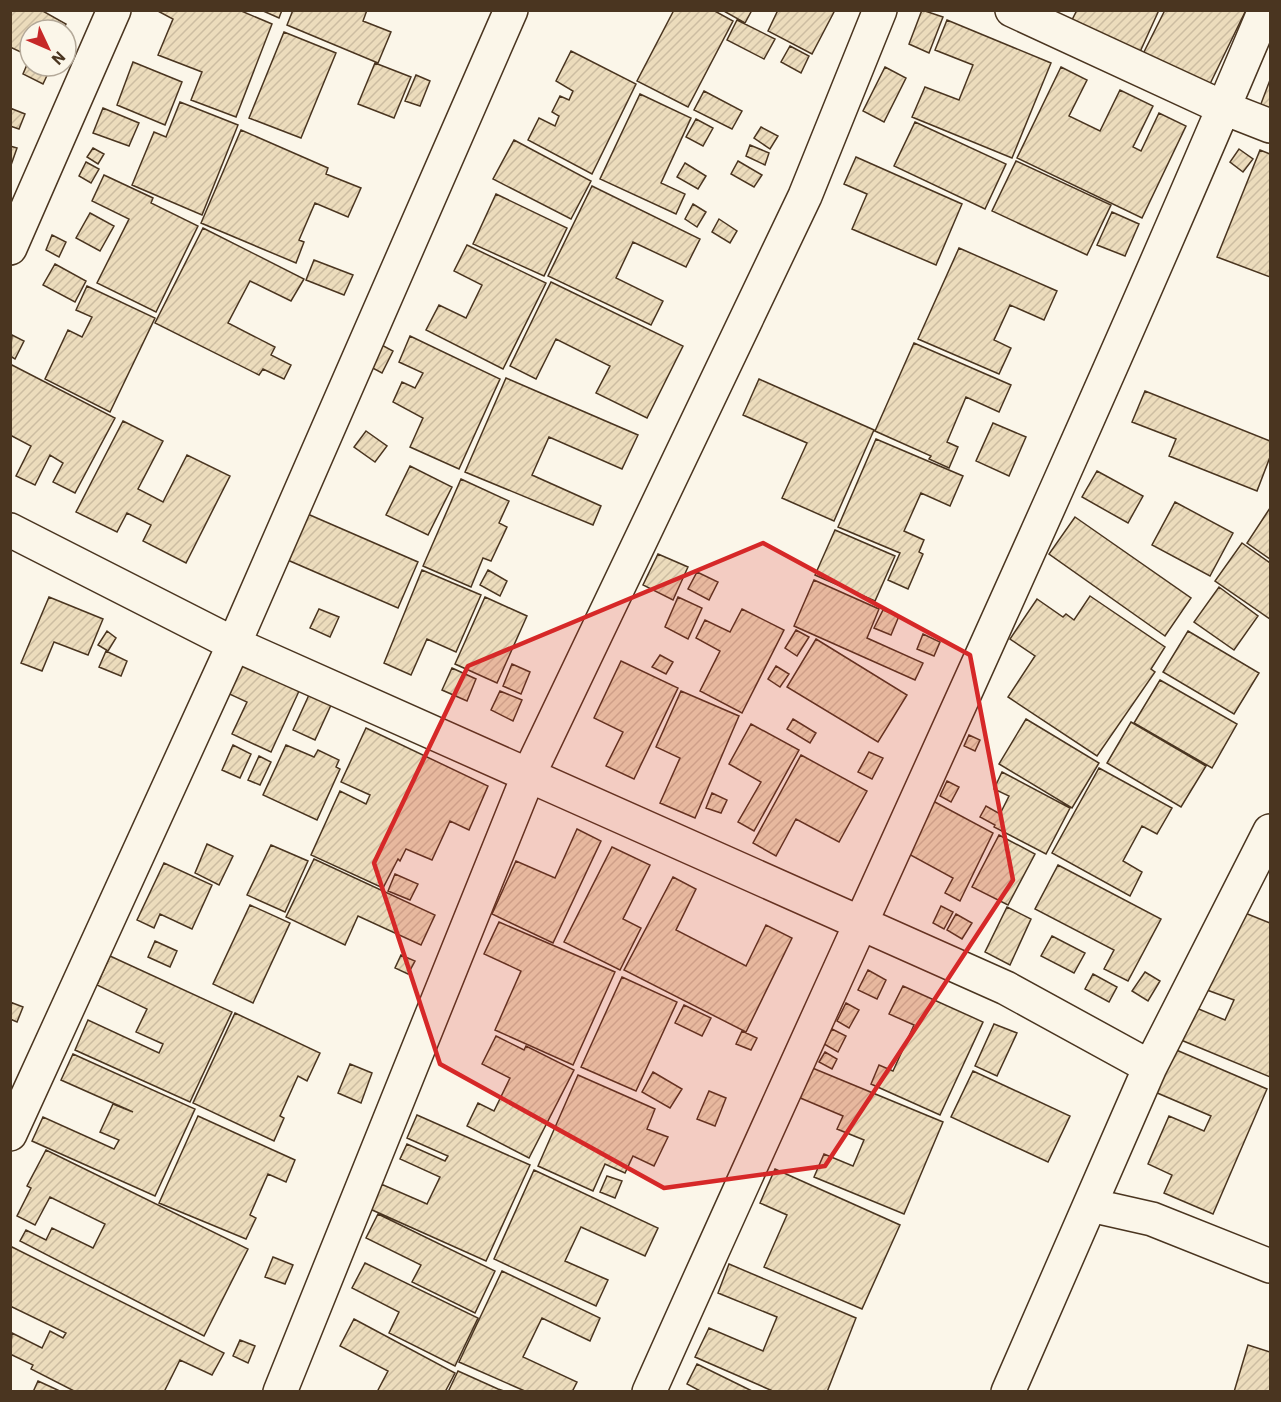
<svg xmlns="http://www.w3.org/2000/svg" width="1281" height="1402" viewBox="0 0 1281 1402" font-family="'IBM Plex Sans',sans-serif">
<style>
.building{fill:url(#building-hatch);stroke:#4a3520;stroke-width:1.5}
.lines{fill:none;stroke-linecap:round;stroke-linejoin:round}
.minor-casing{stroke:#4a3520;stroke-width:36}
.minor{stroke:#fbf6e9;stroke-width:33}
.marked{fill:#d62828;fill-opacity:0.2;stroke:#d62828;stroke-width:4.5;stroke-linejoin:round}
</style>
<defs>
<pattern id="building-hatch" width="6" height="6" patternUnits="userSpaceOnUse" patternTransform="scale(1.5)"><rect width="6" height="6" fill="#ecdcbc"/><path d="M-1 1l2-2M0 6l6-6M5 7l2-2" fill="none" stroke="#ccbda1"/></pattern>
</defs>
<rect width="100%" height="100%" fill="#fbf6e9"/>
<path class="building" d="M10 10H41L66 24 63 30H30L27 55 10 47Z
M156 10H239L272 24 236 117 191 100 202 72 158 55 173 19Z
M261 10H282L279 18Z
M293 10H367L363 21 391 32 378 63 287 25Z
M674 10H713L733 21 688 107 637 81Z
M722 10H752L745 23Z
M778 10H835L812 54 768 31Z
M922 10 943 17 929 53 909 44Z
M1077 10H1159L1139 54 1071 22Z
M1165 10H1246L1207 90 1141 58Z
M737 20 775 39 764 59 727 40Z
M947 20 1051 63 1012 158 912 117 925 87 959 100 973 65 935 50Z
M284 32 336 53 301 138 249 118Z
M790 46 809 56 801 73 781 62Z
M571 51 636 84 592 174 528 140 539 118 555 126 559 116 552 112 560 96 569 100 573 91 556 81Z
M29 60 30 66H42L50 69 43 84 23 74Z
M133 62 182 82 165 125 117 105Z
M375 63 411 77 394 118 358 104Z
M885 67 906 78 884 122 863 111Z
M1061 67 1087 80 1069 116 1100 131 1120 90 1153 106 1133 147 1141 151 1159 113 1186 126 1142 218 1017 158Z
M416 75 430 81 420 106 405 101Z
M1270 80V114L1259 109Z
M704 91 742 111 732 129 694 110Z
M640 94 691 118 661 183 685 194 676 214 600 179Z
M180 102 238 125 202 215 132 185 154 132 166 137Z
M10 108 25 114 19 129 10 126Z
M103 108 139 123 129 146 93 133Z
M696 119 713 128 703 146 686 137Z
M915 122 1006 164 985 209 894 166Z
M761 127 778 136 770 149 754 138Z
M241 130 328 168 326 174 361 188 348 217 315 203 299 240 304 242 296 263 201 223Z
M514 140 591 181 571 219 493 179Z
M750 145 769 153 765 165 746 156Z
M10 146 17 148 10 168Z
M93 148 104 154 98 164 87 157Z
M1239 149 1253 159 1243 172 1230 162Z
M1260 150 1270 154V277L1217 257Z
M856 157 962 204 936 265 852 229 867 194 844 184Z
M738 161 762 175 754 187 731 174Z
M1016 161 1111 205 1087 255 992 211Z
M86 162 99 169 91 183 79 176Z
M685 163 706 176 698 189 677 177Z
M104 175 153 198 151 203 198 226 156 312 97 283 129 219 92 201Z
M592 186 700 239 686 267 633 242 616 278 663 301 651 325 548 276Z
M496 194 567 228 544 276 473 244Z
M693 204 706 212 697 227 685 219Z
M1112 212 1139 224 1125 256 1097 245Z
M90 213 114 226 100 251 76 238Z
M719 219 737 231 730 243 712 232Z
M203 228 304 279 291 301 250 281 228 323 275 347 271 355 291 365 284 379 263 369 259 375 155 323Z
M52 235 66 242 59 257 46 250Z
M467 245 546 283 503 369 426 330 439 305 466 318 482 285 454 271Z
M959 248 1057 291 1044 320 1010 305 994 340 1011 348 999 374 918 339Z
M314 260 353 275 344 295 306 280Z
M55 264 86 281 75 302 43 285Z
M551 282 683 346 647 418 596 393 610 366 556 339 536 379 510 366Z
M87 286 155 318 110 412 45 379 68 330 82 337 92 317 76 310Z
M12 335 24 341 15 359 10 356Z
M410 336 500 379 459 469 410 447 423 418 393 402 402 382 415 388 423 373 399 362Z
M376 342 393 351 382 373 365 364Z
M914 343 1011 385 999 412 966 397 947 442 958 447 949 468 929 459 931 456 875 431Z
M10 364 115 418 75 493 53 482 63 463 50 455 35 485 16 476 31 446 10 435Z
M506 378 638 435 622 469 549 437 532 475 601 506 593 525 465 472Z
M759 379 874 430 834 521 782 498 807 443 743 415Z
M1145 391 1270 441V457L1257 491 1169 456 1176 439 1132 422Z
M123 421 163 441 138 489 163 502 187 455 230 476 186 563 143 541 151 525 127 513 117 532 76 512Z
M993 423 1026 437 1009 476 976 461Z
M366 431 387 446 375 462 354 447Z
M876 439 963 476 950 506 921 493 904 531 924 540 919 552 923 554 908 589 888 580 900 553 838 527Z
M410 466 452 487 428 535 386 515Z
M1097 471 1143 496 1128 523 1082 497Z
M461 479 509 501 499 523 507 527 491 561 483 558 471 587 423 566Z
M1175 502 1233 533 1210 576 1152 545Z
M1270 508V559L1247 543Z
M303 512 418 562 398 608 283 558Z
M1075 517 1191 598 1165 636 1049 554Z
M835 530 895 556 875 601 815 575Z
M1242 543 1270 563V619L1215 581Z
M658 554 688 567 673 600 643 585Z
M422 570 481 595 456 652 427 639 411 675 384 663Z
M488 570 507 581 500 596 480 585Z
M697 572 718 582 709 600 688 589Z
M814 580 879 609 867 638 923 663 915 680 794 626Z
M1219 587 1258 616 1234 650 1194 622Z
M1090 596 1165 647 1151 669 1155 672 1097 756 1008 697 1035 656 1010 639 1037 599 1063 617 1066 614 1074 620Z
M49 597 103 619 88 655 54 642 42 671 21 663Z
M485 597 527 616 497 683 455 664Z
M678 597 702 608 688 639 665 627Z
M319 609 339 617 330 637 310 628Z
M742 609 784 630 742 713 700 691 720 651 696 638 705 620 730 632Z
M883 610 899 616 891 635 874 628Z
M796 630 809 637 797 656 785 648Z
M107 631 116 638 108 651 98 645Z
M1188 631 1259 673 1234 714 1163 672Z
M923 634 940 642 934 656 917 649Z
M816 639 907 695 878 742 787 687Z
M106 651 127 661 121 676 99 667Z
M660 655 673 662 666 674 652 667Z
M621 661 678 688 634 779 606 766 623 732 594 718Z
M238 663 300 689 271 752 232 734 247 702 225 692Z
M512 664 530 672 521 694 503 686Z
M776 666 789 674 780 687 768 679Z
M452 668 476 679 467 701 442 690Z
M1160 680 1237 724 1212 768 1134 723Z
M500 691 522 700 513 721 491 710Z
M681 691 739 716 695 818 660 803 680 758 656 747Z
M309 695 331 705 315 740 293 730Z
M793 719 816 733 810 743 787 729Z
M1026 719 1099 763 1072 808 999 764Z
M1131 722 1206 766 1181 807 1107 763Z
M751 724 799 750 754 831 738 822 761 782 729 764Z
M366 728 488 786 469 830 450 821 432 860 406 849 400 861 398 859 383 888 311 855 340 791 366 804 370 795 341 782Z
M969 735 980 740 975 751 964 746Z
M233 745 251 754 240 778 222 770Z
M286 745 314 757 318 750 339 760 336 767 340 769 317 820 263 795Z
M869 752 883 758 872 779 858 772Z
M801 755 867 791 839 842 796 819 776 856 753 843Z
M259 756 271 762 260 785 248 780Z
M1099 768 1172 808 1157 834 1142 826 1123 861 1142 872 1130 896 1052 853Z
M1002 772 1070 808 1046 854 994 827 995 825 980 817 986 806 1000 814 1009 796 994 789Z
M947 781 959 787 951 802 940 796Z
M712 793 727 800 721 813 706 808Z
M933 801 993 833 960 901 945 893 953 878 905 852Z
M577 829 601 841 553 943 492 914 516 861 555 878Z
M999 835 1035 854 1008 905 972 887Z
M207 844 233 856 219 885 195 873Z
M271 845 308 861 285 912 247 895Z
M612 847 650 865 623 919 641 928 620 970 564 942Z
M314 859 435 915 421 945 358 916 345 945 286 917Z
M164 863 212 885 192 929 160 914 154 928 137 920Z
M1058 865 1161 919 1128 981 1104 969 1114 950 1035 909Z
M395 874 418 884 410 900 388 891Z
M673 877 696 889 676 930 746 966 766 925 792 938 746 1032 624 970Z
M250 905 290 923 253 1003 213 984Z
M941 906 953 912 944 929 933 923Z
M1007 907 1031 919 1010 965 985 952Z
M1240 911 1270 923V1077L1181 1040 1194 1007 1225 1020 1234 1000 1207 990Z
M956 914 972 923 962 939 947 930Z
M499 922 615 972 573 1065 495 1030 521 971 484 954Z
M1052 936 1085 953 1074 973 1041 956Z
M155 941 177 951 170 967 148 957Z
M401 955 415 961 408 974 395 968Z
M110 956 232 1012 190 1102 75 1050 88 1020 159 1053 163 1044 136 1032 147 1009 97 985Z
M868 970 886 980 877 999 858 990Z
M1145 972 1160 981 1148 1001 1132 991Z
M1093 974 1117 987 1109 1002 1085 989Z
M622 977 677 1002 636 1091 581 1067Z
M903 986 983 1022 940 1115 871 1084 879 1065 893 1071 914 1025 889 1014Z
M10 1002 23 1007 17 1022 10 1019Z
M846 1003 859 1010 849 1028 837 1021Z
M684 1005 711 1018 702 1036 675 1023Z
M235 1013 320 1053 307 1081 298 1076 280 1116 284 1118 274 1141 193 1103Z
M994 1024 1017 1033 997 1076 975 1066Z
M832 1029 846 1036 838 1052 824 1044Z
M742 1031 757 1038 751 1050 736 1044Z
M496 1036 524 1050 526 1046 574 1070 529 1158 467 1126 478 1103 494 1111 510 1078 482 1064Z
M1174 1049 1267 1089 1213 1214 1164 1193 1172 1175 1148 1164 1169 1116 1204 1131 1211 1116 1155 1092Z
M825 1052 837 1059 832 1069 819 1062Z
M73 1054 195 1109 155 1196 32 1141 43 1117 114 1149 119 1140 100 1132 113 1104 133 1112 61 1080Z
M350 1064 372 1073 361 1103 338 1093Z
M810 1067 943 1122 904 1214 814 1177 824 1154 853 1166 864 1140 837 1129 843 1116 798 1097Z
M973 1071 1070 1116 1048 1162 951 1117Z
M653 1072 682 1089 670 1108 642 1092Z
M578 1075 655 1109 647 1129 668 1137 654 1166 633 1156 625 1173 605 1164 593 1191 538 1166Z
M709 1091 726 1098 715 1126 697 1119Z
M417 1115 530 1165 486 1261 370 1209 381 1184 427 1204 440 1177 400 1159 407 1144 445 1161 448 1156 407 1138Z
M198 1116 295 1160 286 1182 268 1174 250 1215 256 1218 246 1239 159 1203Z
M46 1150 248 1249 204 1336 20 1241 26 1230 46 1240 52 1228 93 1248 105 1224 50 1197 35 1225 17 1216 31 1188 27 1186Z
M775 1169 900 1225 862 1309 764 1267 787 1215 760 1203Z
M534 1170 658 1228 645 1256 581 1227 565 1261 608 1280 596 1306 494 1259Z
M607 1176 622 1181 615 1198 600 1192Z
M378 1214 495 1271 475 1313 412 1282 421 1265 366 1238Z
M10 1246 224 1353 212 1375 180 1360 164 1392H76L31 1369 33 1365 10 1354 12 1333 42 1348 50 1331 63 1338 66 1333 10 1306Z
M273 1257 293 1265 285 1284 265 1277Z
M365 1263 478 1318 455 1366 389 1333 399 1312 352 1288Z
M729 1264 856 1318 827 1392H775L695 1357 709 1328 763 1351 777 1317 718 1293Z
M502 1271 600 1318 590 1341 542 1318 523 1357 577 1382 572 1392H527L459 1362Z
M354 1319 455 1373 445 1392H377L388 1371 340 1346Z
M240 1340 255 1346 248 1363 233 1356Z
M1248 1345 1270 1352V1392H1234Z
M697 1364 754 1392H702L687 1384Z
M458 1371 498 1389 507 1392H448Z
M38 1381 62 1392H33Z"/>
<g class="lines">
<g class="minor-casing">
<path id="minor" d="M1012 10 1224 108 1270 126
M10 248 114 10
M10 530 234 644 1006 988 1150 1067
M10 1134 234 644 511 10
M1090 1205 1152 1219 1270 1266
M280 1392 529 774 805 196 880 10
M649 1392C855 931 1069 475 1265 10
M1008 1392 1150 1067 1270 831"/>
</g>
<use href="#minor" class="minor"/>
</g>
<path class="marked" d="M763 543 970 655 1013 880 825 1166 664 1188 440 1064 374 863 468 666Z"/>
<rect width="1281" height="1402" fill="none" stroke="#4a3520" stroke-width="24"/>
<g transform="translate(48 48) rotate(134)"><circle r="28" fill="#fbf6e9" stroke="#b4a999" stroke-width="1.5"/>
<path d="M0-4.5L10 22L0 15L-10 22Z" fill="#c62828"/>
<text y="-9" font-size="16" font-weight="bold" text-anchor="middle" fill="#4a3520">N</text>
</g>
</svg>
